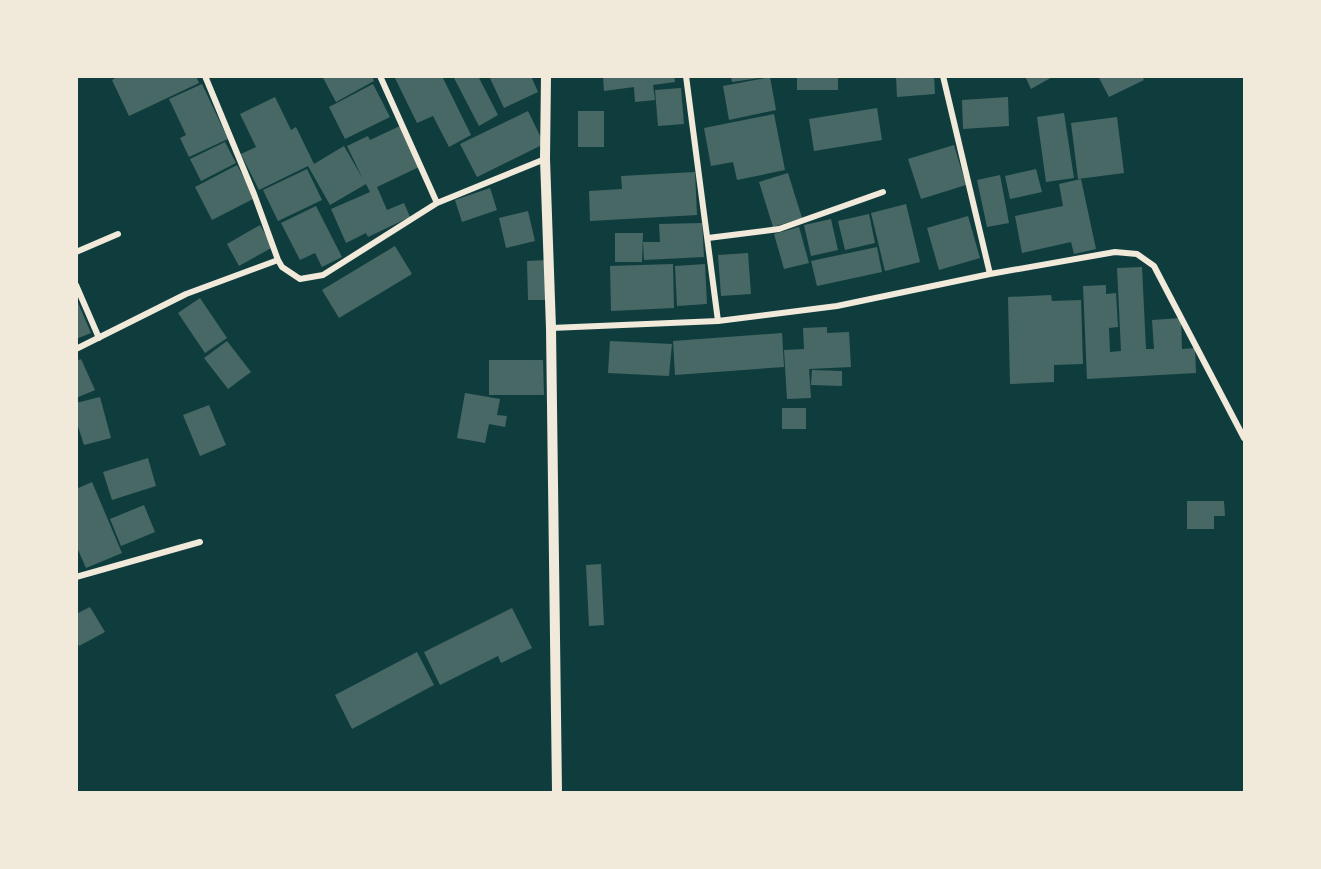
<svg xmlns="http://www.w3.org/2000/svg" width="1321" height="869" viewBox="0 0 1321 869" font-family="'DM Sans',sans-serif">
<style>
.building{fill:#486865}
.lines{fill:none;stroke-linecap:round;stroke-linejoin:round}
.minor{stroke:#f1e9da;stroke-width:6}
.tertiary{stroke:#f1e9da;stroke-width:10}
</style>
<rect width="100%" height="100%" fill="#0f3d3e"/>
<path class="building" d="M119 76H196L199 83 129 116 112 80Z
M322 76H372L374 81 336 102Z
M394 76H442L471 135 449 147 433 116 417 123Z
M456 76H478L498 115 479 126 454 78Z
M489 76H531L538 92 504 108Z
M603 76H674L675 82 653 85 655 100 635 102 634 87 604 91Z
M731 76H759V78L732 82Z
M797 76H838V90H797Z
M896 76H934L935 94 897 97Z
M1025 76H1054L1031 89Z
M1098 76H1142L1144 80 1109 97Z
M770 77 776 110 729 120 723 86Z
M202 84 228 139 189 157 180 138 186 135 169 99Z
M373 84 390 117 345 139 329 107Z
M681 88 684 124 658 126 655 90Z
M275 97 291 130 296 127 314 164 344 146 363 179 347 146 368 136 370 140 400 126 419 167 377 187 387 210 404 203 410 217 368 237 366 233 346 243 331 209 370 192 366 184 330 205 308 166 259 190 241 154 256 147 240 114Z
M1008 97 1009 126 963 129 962 100Z
M877 108 882 140 814 151 809 119Z
M528 111 544 144 477 177 460 144Z
M578 111H604V147H578Z
M1064 113 1074 178 1046 182 1037 117Z
M774 114 785 170 737 180 733 162 711 166 704 128Z
M1117 117 1124 173 1078 179 1071 123Z
M225 142 236 163 201 181 190 159Z
M954 145 966 185 921 199 908 159Z
M237 165 255 198 212 220 195 187Z
M307 169 322 200 278 221 263 190Z
M1036 169 1042 192 1010 199 1005 176Z
M695 172 697 215 590 221 589 191 622 189 621 176Z
M788 173 802 218 773 227 759 182Z
M1000 175 1009 223 987 227 977 180Z
M1081 179 1096 249 1074 254 1071 242 1022 253 1015 216 1063 206 1059 184Z
M490 188 497 210 462 222 455 200Z
M906 204 920 262 885 271 871 213Z
M316 206 342 257 322 267 315 253 300 260 281 223Z
M528 211 535 241 506 248 499 218Z
M869 214 875 243 845 250 838 221Z
M968 216 980 258 939 270 927 228Z
M831 219 838 250 811 256 804 225Z
M702 223 704 257 644 260 643 242H660L659 224Z
M260 225 273 247 239 266 227 244Z
M799 227 809 263 784 269 774 234Z
M615 233H643L642 262H615Z
M395 246 412 274 339 318 322 290Z
M877 247 882 272 817 286 811 261Z
M748 253 751 294 721 296 718 255Z
M547 260 548 300H528L527 261Z
M673 264 674 308 611 311 610 266Z
M705 264 707 304 677 306 675 266Z
M1142 267 1146 349H1154L1152 320 1181 318 1182 349 1195 348 1196 373 1087 379 1083 286 1106 285V294L1116 293 1118 327 1109 328 1110 352 1121 351 1117 268Z
M1051 295 1052 301 1081 300 1083 364 1054 365V382L1010 384 1008 297Z
M76 298 91 333 76 339Z
M200 298 227 338 205 353 178 313Z
M827 327V333L849 332 851 367 809 369 811 398 787 399 784 350 804 349 803 328Z
M782 333 784 367 675 375 673 341Z
M227 341 251 372 228 389 204 358Z
M610 341 672 344 669 376 608 373Z
M81 359 95 390 76 398V361Z
M489 360H543L544 395H489Z
M812 370 842 371V386L811 385Z
M465 393 500 399 497 415 507 416 505 427 489 424 485 443 457 438Z
M100 397 111 438 84 445 76 420V403Z
M209 405 226 445 200 456 183 415Z
M782 408H806V429H782Z
M148 458 156 486 112 500 103 472Z
M92 482 122 553 86 568 76 545V489Z
M1187 501H1224L1225 516H1214V529H1187Z
M144 505 155 532 121 546 110 519Z
M601 564 604 625 589 626 586 565Z
M90 607 105 632 79 646 76 640V614Z
M512 608 532 648 501 663 498 656 440 685 424 652Z
M417 652 434 685 352 729 335 695Z"/>
<g class="lines">
<path class="minor" d="M205 76 254 194 278 260 282 267 300 279 323 275 437 203 545 159
M380 76 437 203
M686 76 718 321
M943 76 990 274
M708 238 779 229 883 192
M76 252 118 234
M76 285 99 338
M551 328 718 321 837 306 990 274 1115 252 1137 254 1154 266 1244 438
M76 349 186 294 278 260
M76 577 200 542"/>
<path class="tertiary" d="M546 76 545 159 551 328 557 792"/>
</g>
<rect width="1321" height="869" fill="none" stroke="#f1e9da" stroke-width="156"/>
</svg>
